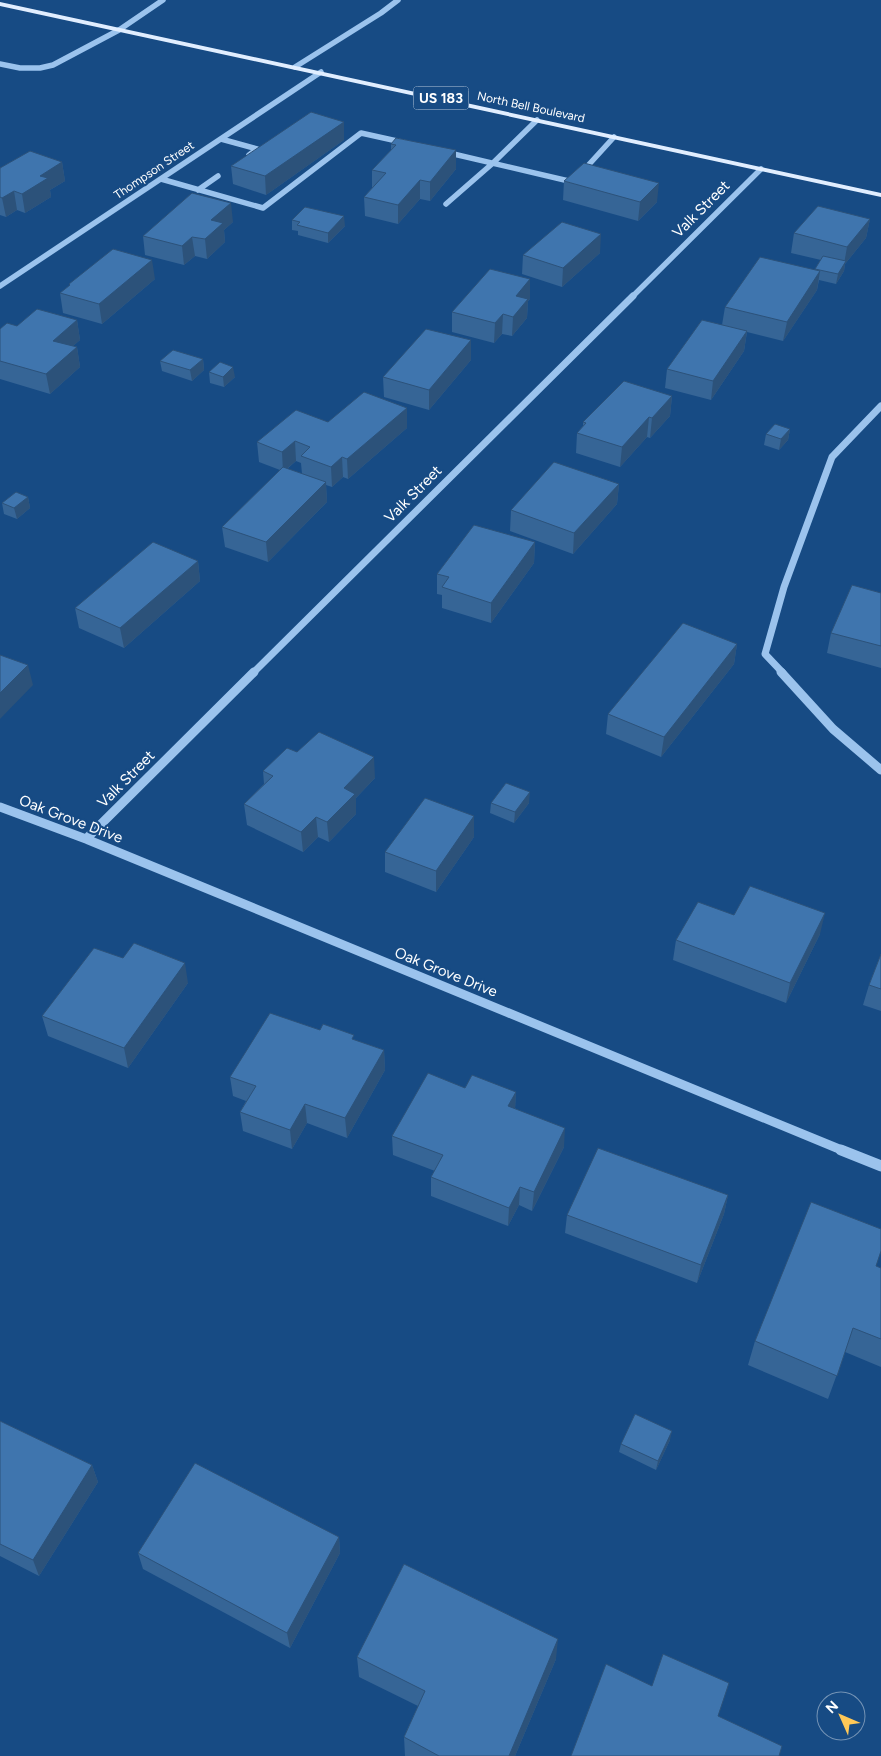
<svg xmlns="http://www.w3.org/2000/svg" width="881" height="1756" viewBox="0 0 881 1756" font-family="Figtree,sans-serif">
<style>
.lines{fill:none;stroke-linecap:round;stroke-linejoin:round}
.minor-far3{stroke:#9bc3ed;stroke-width:5.5}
.minor-far2{stroke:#9bc3ed;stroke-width:7}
.minor-far1{stroke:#9bc3ed;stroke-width:9}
.minor{stroke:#9bc3ed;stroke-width:11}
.major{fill:#e1eeff;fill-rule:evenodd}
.wall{fill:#366596;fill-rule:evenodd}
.shaded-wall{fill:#2c527a}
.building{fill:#3f75ae;stroke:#2c527a}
.labels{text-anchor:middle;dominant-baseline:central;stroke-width:4.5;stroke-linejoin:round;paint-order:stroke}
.far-street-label{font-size:12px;fill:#fff;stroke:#174b84}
.shield{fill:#174b84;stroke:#b9c9da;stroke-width:1}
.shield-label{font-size:14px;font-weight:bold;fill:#fff}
.street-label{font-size:15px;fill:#fff;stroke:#174b84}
</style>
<rect width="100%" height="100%" fill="#174b84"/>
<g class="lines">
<path class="minor-far3" d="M0 64 20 68H40L53 65 119 30 163 0
M295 67 381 13 398 0
M221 139 257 149 249 155
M445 152 573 182 614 137
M161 179 263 208 361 133 406 143
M198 190 218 176
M446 204 493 163 537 120
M0 286 321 72
M632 297 761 169"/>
<path class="minor-far2" d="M253 673 633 296
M783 673 765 654 784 587 832 457 881 406"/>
<path class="minor-far1" d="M781 672 833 729 881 770
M0 807 86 839 844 1151
M86 839 254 672"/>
<path class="minor" d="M841 1150 881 1166"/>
<path class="major" d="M0 2 881 193V197L0 6Z"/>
</g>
<path class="wall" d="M344 140 266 195 233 184 231 166Z
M391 144 456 150V169L430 201 420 199 398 224 365 216 364 197 372 188V170L391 150Z
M62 162 65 181 50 190 51 197 25 213 17 210 6 217 0 215V168Z
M564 181 657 202 638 221 563 200Z
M870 219 866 238 845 264 844 271 836 284 819 280 817 290 783 341 747 332 744 351 711 400 665 388 667 369 722 325 725 307 815 270 821 260 791 253 794 233Z
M292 220 345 226 328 243 298 235V231L292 230Z
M233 222 224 230 225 242 207 259 195 256 184 265 145 255 143 236Z
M600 253 562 287 522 274 523 255Z
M155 279 102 324 63 313 60 293 69 286V284Z
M530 299 528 301 527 318 512 336 502 334 494 343 452 332V312Z
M77 320 80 340 73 346 77 347 80 367 50 394 0 379V329L17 326Z
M203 359 204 370 192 381 162 371 160 361Z
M471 360 429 410 384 397 383 377Z
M209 372 235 377 224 387 210 383Z
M672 396 670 416 650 438 647 437 620 467 576 453 577 433 583 426V422Z
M407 408V428L348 479 343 477 332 487 326 485 327 502 268 562 225 547 222 527 280 470 259 462 257 442 328 422ZM296 461 301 463 302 474 287 469Z
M790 429 788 440 779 450 764 445 766 434Z
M619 484 617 504 573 554 510 531 511 510Z
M28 497 30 508 17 519 4 514 2 503Z
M535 542 534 563 491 623 442 608V595L437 594V574Z
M198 561 200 581 124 648 79 628 75 608Z
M881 593V668L827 653 831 633Z
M737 644 734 664 661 757 606 734 608 714Z
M297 752 375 778 356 798V814L329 842 318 837 303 852 247 825 244 804 264 784 263 771Z
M491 803H529L514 823 490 813Z
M474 837 436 892 385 872V852Z
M734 915 820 934 786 1003 673 960 676 940Z
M881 954V1011L863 1005 869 985Z
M188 983 128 1068 48 1036 42 1016Z
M320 1030 355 1040 384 1050 385 1070 347 1138 307 1123 292 1149 243 1131 240 1112 246 1101 233 1096 230 1077Z
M465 1088 516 1092 515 1108 564 1147 532 1211 519 1205 508 1226 431 1196V1177L435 1171 393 1155 392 1136Z
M728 1195 724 1214 697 1283 565 1233 567 1215Z
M876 1266 881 1268V1367L845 1352 828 1399 748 1365 755 1341Z
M0 1421 92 1465 98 1482 39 1576 0 1556Z
M670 1440 656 1470 619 1452 621 1444Z
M339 1537 340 1553 290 1648 143 1569 138 1553Z
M357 1657 556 1659 515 1756H405L404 1737 418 1706 359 1677Z"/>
<path class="shaded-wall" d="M344 122V140L266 195 265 176Z
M456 150V169L430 201V182Z
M62 162 65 181 50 190 51 197 25 213 22 194 40 176Z
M420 180V199L398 224V205Z
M659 183 657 202 638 221 640 202Z
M14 191 17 210 6 217 2 198Z
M231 203 233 222 224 230 225 242 207 259 205 239 211 220Z
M344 216 345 226 328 243V233Z
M870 219 866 238 845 264 844 271 836 284 838 274 844 264 847 247Z
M601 234 600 253 562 287 563 268Z
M192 237 195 256 184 265 182 246Z
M152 260 155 279 102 324 99 304Z
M820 271 817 290 783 341 787 322Z
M530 279V299L528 301 527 318 512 336 513 317 516 296Z
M503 314 502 334 494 343 495 323Z
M77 320 80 340 57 360 53 341Z
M747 331 744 351 711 400 713 381Z
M471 340V360L429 410V390Z
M77 347 80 367 50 394 46 374Z
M203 359 204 370 192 381 190 370Z
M233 367 235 377 224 387 223 377Z
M672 396 670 416 650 438 652 418Z
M407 408V428L348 479 347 459Z
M649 417 647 437 620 467 622 447Z
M790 429 788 440 779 450 781 439Z
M295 441 296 461 283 472 282 452Z
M342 457 343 477 332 487 331 467Z
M326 482 327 502 268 562 266 542Z
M619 484 617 504 573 554 574 533Z
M28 497 30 508 17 519 14 508Z
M535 542 534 563 491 623V603Z
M198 561 200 581 124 648 120 628Z
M737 644 734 664 661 757 664 737Z
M28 665 33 685 0 719V693Z
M374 757 375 778 356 798V814L329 842 327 822 344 788Z
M530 792 529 803 514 823 515 812Z
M474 816V837L436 892V871Z
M316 817 318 837 303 852 301 832Z
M825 913 820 934 786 1003 790 983Z
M185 963 188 983 128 1068 124 1048Z
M384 1050 385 1070 347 1138 345 1118Z
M516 1092 515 1112 508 1106Z
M305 1104 307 1123 292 1149 290 1130Z
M565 1128 564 1147 532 1211 534 1192Z
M520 1187 519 1205 508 1226 509 1208Z
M728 1195 724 1214 697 1283 701 1265Z
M672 1431 670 1440 656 1470 658 1461Z
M92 1465 98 1482 39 1576 33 1560Z
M339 1537 340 1553 290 1648 287 1633Z
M558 1639 556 1659 515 1756H509Z"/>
<path class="building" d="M311 112 344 122 265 176 231 166Z
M396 138 456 150 430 182 420 180 398 205 364 197 386 173 372 170 396 145 391 144Z
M30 151 62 162 40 176 48 178 22 194 14 191 2 198 0 197V168Z
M584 163 659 183 640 202 564 181Z
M192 193 231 203 211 220 223 223 205 239 192 237 182 246 143 236Z
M818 206 870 219 847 247 794 233Z
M305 207 344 216 328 233 297 225 300 222 292 220Z
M562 222 601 234 563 268 523 255Z
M113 249 152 260 99 304 60 293 70 285 69 284Z
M823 256 846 261 838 274 815 269Z
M760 257 820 271 787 322 725 307Z
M490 269 530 279 516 296 528 299 513 317 503 314 495 323 452 312Z
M37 309 77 320 53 341 77 347 46 374 0 361V329L7 323 17 326Z
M702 320 747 331 713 381 667 369Z
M426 329 471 340 429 390 383 377Z
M173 350 203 359 190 370 160 361Z
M220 362 233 367 223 377 209 372Z
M624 381 672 396 652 418 649 417 622 447 577 433 586 423 583 422Z
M364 392 407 408 347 459 342 457 331 467 301 456 310 447 295 441 282 452 257 442 296 410 328 422Z
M775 424 790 429 781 439 766 434Z
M554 462 619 484 574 533 511 510Z
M283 467 326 482 266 542 222 527Z
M16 492 28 497 14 508 2 503Z
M474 525 535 542 491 603 442 587 449 577 437 574Z
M153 542 198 561 120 628 75 608Z
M852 585 881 593V646L831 633Z
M683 623 737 644 664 737 608 714Z
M0 655 28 665 0 693Z
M319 732 374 757 344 788 355 794 327 822 316 817 301 832 244 804 273 776 263 771 287 748 297 752Z
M506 783 530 792 515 812 491 803Z
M425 798 474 816 436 871 385 852Z
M750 886 825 913 790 983 676 940 698 902 734 915Z
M134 943 185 963 124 1048 42 1016 94 948 123 958Z
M881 954V989L869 985Z
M270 1013 320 1030 323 1024 354 1035 352 1039 384 1050 345 1118 305 1104 290 1130 240 1112 256 1086 230 1077Z
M428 1073 465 1088 472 1075 516 1092 508 1106 565 1128 534 1192 520 1187 509 1208 431 1177 443 1155 392 1136Z
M598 1148 728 1195 701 1265 567 1215Z
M811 1202 881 1229V1251L876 1266 881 1268V1339L853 1328 837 1376 755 1341Z
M635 1414 672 1431 658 1461 621 1444Z
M0 1421 92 1465 33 1560 0 1544Z
M195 1463 339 1537 287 1633 138 1553Z
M404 1564 558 1639 509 1756H439L404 1737 425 1691 357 1657Z
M663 1654 729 1683 718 1716 782 1746 779 1756H571L606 1664 652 1686Z"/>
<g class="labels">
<g class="far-street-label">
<text transform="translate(531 107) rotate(12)">North Bell Boulevard</text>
<text transform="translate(154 170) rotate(-34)">Thompson Street</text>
</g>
<rect class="shield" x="413.5" y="86.5" width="55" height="23" rx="4"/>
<g class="shield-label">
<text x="441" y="98">US 183</text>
</g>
<g class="street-label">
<text transform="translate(701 209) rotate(-45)">Valk Street</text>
<text transform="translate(413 494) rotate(-45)">Valk Street</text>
<text transform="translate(126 779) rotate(-45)">Valk Street</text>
<text transform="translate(71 819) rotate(21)">Oak Grove Drive</text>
<text transform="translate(446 972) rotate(22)">Oak Grove Drive</text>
</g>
</g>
<g transform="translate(841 1716) rotate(315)"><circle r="24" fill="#174b84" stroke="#7493b5"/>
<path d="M0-4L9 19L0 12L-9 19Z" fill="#ffc857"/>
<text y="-8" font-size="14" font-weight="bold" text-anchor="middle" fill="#ffffff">N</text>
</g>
</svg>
